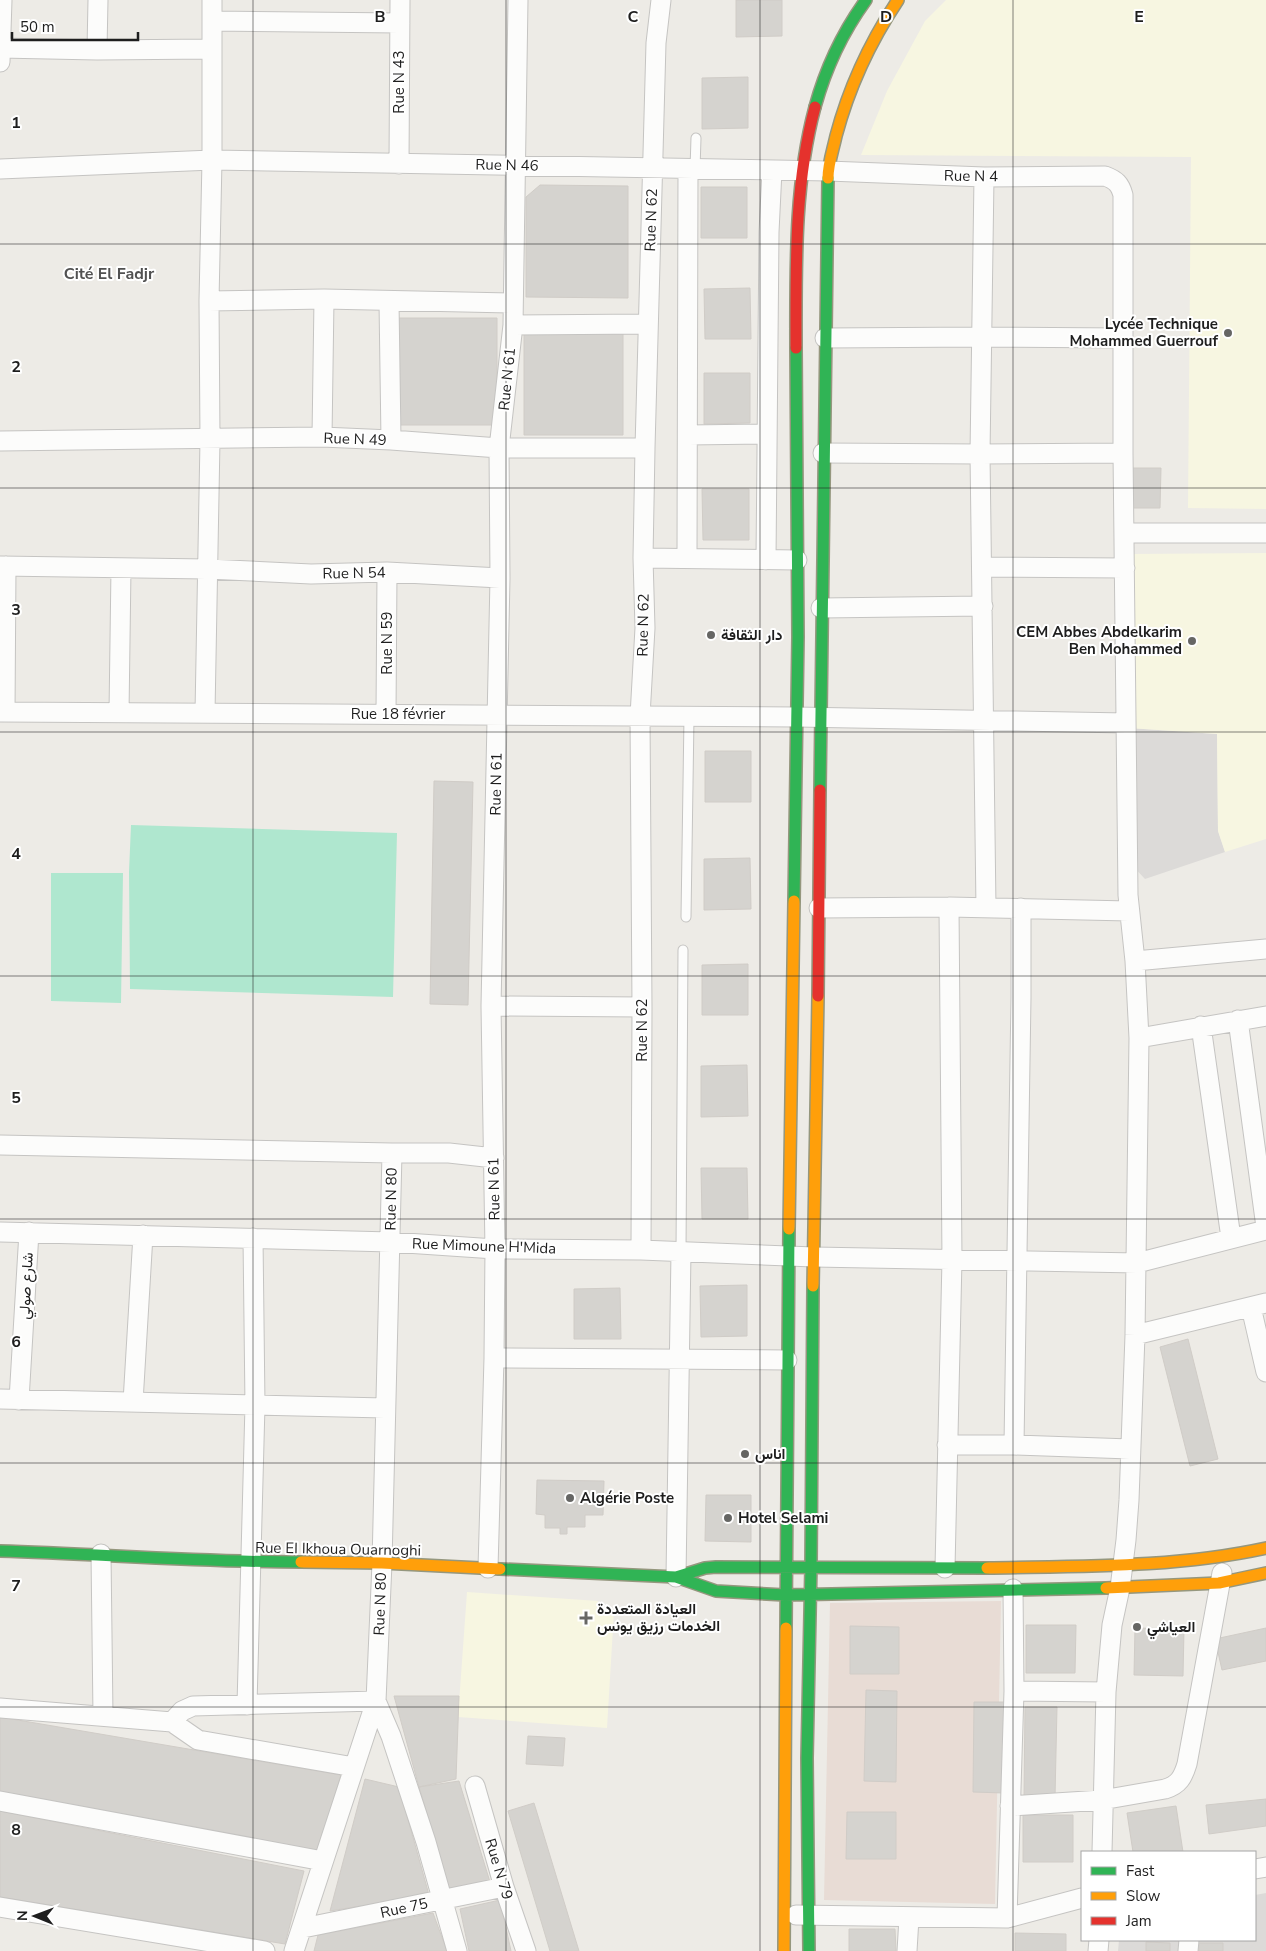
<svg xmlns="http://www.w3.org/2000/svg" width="1266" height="1951" viewBox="0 0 1266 1951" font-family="'Nunito Sans',Vazirmatn,sans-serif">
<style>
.residential{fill:#dcdad8}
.education{fill:#f7f6e1}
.military{fill:#e8dcd5}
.pitch{fill:#afe7cf}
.building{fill:#d5d3cf;stroke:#d0ccc7}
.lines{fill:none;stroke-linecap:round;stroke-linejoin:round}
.lane-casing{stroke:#c5c4c2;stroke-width:11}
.street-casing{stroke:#c5c4c2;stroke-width:21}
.fast-casing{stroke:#95977e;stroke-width:14}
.slow-casing{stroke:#95977e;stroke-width:14}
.jam-casing{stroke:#95977e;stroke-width:14}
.lane{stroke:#fcfcfb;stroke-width:9}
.street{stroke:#fcfcfb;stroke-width:19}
.fast{stroke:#30b455;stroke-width:11}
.slow{stroke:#ff9f0a;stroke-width:11}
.jam{stroke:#e5322d;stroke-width:11}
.grid{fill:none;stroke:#1e1e1e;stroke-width:1;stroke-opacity:0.55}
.poi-dot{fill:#666664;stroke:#fff;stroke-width:2}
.labels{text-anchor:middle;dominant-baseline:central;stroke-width:4;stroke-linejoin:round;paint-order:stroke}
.street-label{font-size:15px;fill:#1e1e1e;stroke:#fff}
.poi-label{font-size:15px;font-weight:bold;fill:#1e1e1e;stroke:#fff;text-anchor:start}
.neighbourhood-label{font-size:16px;font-weight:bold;fill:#515151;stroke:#fff}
.grid-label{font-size:16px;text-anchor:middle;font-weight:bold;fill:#1e1e1e;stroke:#fff;stroke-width:4;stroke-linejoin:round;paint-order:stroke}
</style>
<rect width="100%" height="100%" fill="#edebe6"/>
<path class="residential" d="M1129 728 1217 734 1218 831 1225 852 1145 879 1131 864Z
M1266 1893V1951H1118L1119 1940H1255V1895Z"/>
<path class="education" d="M946 0H1266V509L1188 508 1191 157 861 155 887 91 925 21Z
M1266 553V839L1225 852 1218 831 1217 734 1129 728 1131 554Z
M467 1592 598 1601V1609L614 1611 607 1728 458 1717Z"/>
<path class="military" d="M1001 1601 995 1904 824 1900 830 1603Z"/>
<path class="pitch" d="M131 825 397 833 393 997 130 989 129 872Z
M51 873H123L121 1003 51 1001Z"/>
<path class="building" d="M736 0H782V36L736 37Z
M748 77V128L702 129V78Z
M540 185 628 186V298L526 297V197Z
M701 187H747V238H701Z
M750 288 751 339H705L704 289Z
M398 318H497V425H398Z
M524 327H623V435H524Z
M704 373H750V423L704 424Z
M1132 468H1161L1160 508H1131Z
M702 489H749V540H703Z
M705 751H751V802H705Z
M434 781 473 782 468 1005 430 1004Z
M750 858 751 909 704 910V859Z
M748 964V1015H702V965Z
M747 1065 748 1116 701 1117V1066Z
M701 1168H747L748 1219H702Z
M747 1285V1336L701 1337 700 1286Z
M620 1288 621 1339H574V1289Z
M1188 1339 1218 1459 1190 1466 1160 1347Z
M537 1480 604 1481 603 1515H585V1527H567V1534H560V1528H545V1515L536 1514Z
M706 1495H751V1542L705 1541Z
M1026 1625H1076L1075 1673H1026Z
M850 1626 899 1627V1674H850Z
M1135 1628 1184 1629 1183 1676 1134 1675Z
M1266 1628V1661L1222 1670 1215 1639Z
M866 1690 897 1691 896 1782 864 1781Z
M394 1696H459L456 1779 419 1787Z
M974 1702H1006L1004 1793 973 1792Z
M1025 1707H1057L1055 1798H1024Z
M0 1717 341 1775 317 1854 0 1795Z
M528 1736 565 1738 563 1766 526 1764Z
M365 1779 399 1787 429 1895 330 1911Z
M459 1781 490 1882 450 1892 419 1787Z
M1266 1799V1826L1209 1834 1206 1805Z
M534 1803 579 1951H550L508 1811Z
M1176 1806 1183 1852H1133L1127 1813Z
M0 1811 304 1871 285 1944 0 1897Z
M847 1812H896V1859H846Z
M1023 1815H1073V1862H1023Z
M500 1900 511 1951H469L460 1909Z
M433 1913 447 1951H314L318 1935Z
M849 1929H895L896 1951H849Z
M1015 1933 1066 1934V1951H1015Z
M1146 1942 1170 1943V1951H1146Z
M1199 1943H1223V1951H1199Z"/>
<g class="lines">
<g class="lane-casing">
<path id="lane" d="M695 169 696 138
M686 917 689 717
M681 1252 683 950"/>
</g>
<g class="street-casing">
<path id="street" d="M212 21 400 23
M0 48 97 50 98 0
M97 50 212 49
M0 62 2 0
M399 164 400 0
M0 169 212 160 828 171 984 177 1105 176C1116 180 1120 184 1123 195V453L1128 895 1135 961 1139 1038 1135 1335 1129 1500 1126 1540 1120 1588 1112 1625 1106 1692 1102 1852
M984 177 980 454 986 908
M209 301 324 299 513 303
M389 302 391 440
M513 325 648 324
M825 338 981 337 1123 338
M688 435 767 434
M322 437 324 299
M0 441 322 437 391 440 499 448H645
M823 453 980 454 1123 453
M1124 533H1266
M643 558 797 560
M687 558 688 169
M766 560 769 232 772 170
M0 566 207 569 311 574 387 572 500 578
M982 567 1125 568
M821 608 983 606
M0 712 797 717 1126 723
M5 712 6 566
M119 713 121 568
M205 713 210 440 209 301 212 160V0
M386 714 387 572
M819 908 949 907 1129 911
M1135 961 1266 949
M491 1006 642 1007
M1238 1020 1266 1227
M1201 1026 1231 1238
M1139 1038 1266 1016
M0 1145 392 1153H449L494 1158
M392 1153 382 1563 376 1701 391 1736 426 1842 457 1951
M0 1232 391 1242 495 1249 641 1250 814 1257 1137 1263 1266 1230
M641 1250 642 1007 640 716 645 628 643 558 645 448 656 43 661 0
M1251 1307 1266 1372
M1135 1335 1266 1303
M494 1358 787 1360
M0 1399 385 1408
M19 1400 29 1232
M133 1402 143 1235
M947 1445H1014L1130 1449
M1014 1445 1021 997V908
M101 1554 103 1716
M488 1568 494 1358 495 1249 491 1006 500 578 499 448 513 325 518 0
M945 1568 952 1259 949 907
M676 1577 681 1252
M1014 1691 1106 1692
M247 1705 255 1405 253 1238
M0 1708 172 1722 198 1740 354 1767
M172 1722 182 1711 193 1706 376 1701
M475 1786 504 1887 526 1951
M0 1801 323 1861
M1010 1806 1102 1800 1165 1789C1179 1785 1183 1777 1187 1764L1222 1573
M1255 1869 1266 1867
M0 1907 265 1951
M796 1915 1007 1918 1082 1898
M1007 1918 1014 1691 1013 1589
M303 1928 504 1887
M294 1951 376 1701
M907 1951 909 1918
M1098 1951 1099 1940
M1188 1951 1189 1940"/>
</g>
<g class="fast-casing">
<path id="fast" d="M815 107C826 67 842 33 866 0
M820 790 828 178
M794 901 798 637 796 348
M0 1551C100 1554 201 1562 301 1562
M500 1569 676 1577 716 1591 785 1595 1106 1588
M676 1577 705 1568 716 1567 987 1568
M786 1628 789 1229
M809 1951 807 1758 811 1566 813 1286"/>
</g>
<g class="slow-casing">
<path id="slow" d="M828 178C828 164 833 150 836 136 849 87 870 42 898 0
M789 1229 794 901
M813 1286 818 996
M301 1562 382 1563 500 1569
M987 1568C1080 1566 1174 1568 1266 1548
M1106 1588 1219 1583 1266 1573
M784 1951 786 1628"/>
</g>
<g class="jam-casing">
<path id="jam" d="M796 348C796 267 794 185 815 107
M818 996 820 790"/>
</g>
<use href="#lane" class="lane"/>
<use href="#street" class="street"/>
<use href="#fast" class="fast"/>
<use href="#slow" class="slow"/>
<use href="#jam" class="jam"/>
</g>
<path class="grid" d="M253 0V1951M506 0V1951M760 0V1951M1013 0V1951M0 244H1266M0 488H1266M0 732H1266M0 976H1266M0 1219H1266M0 1463H1266M0 1707H1266"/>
<g class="poi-dot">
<circle cx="1228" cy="333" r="5"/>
<circle cx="711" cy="635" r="5"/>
<circle cx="1192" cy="641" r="5"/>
<circle cx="745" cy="1454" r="5"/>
<circle cx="570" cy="1498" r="5"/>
<circle cx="728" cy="1518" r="5"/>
<path d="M583.5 1610.5h5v5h5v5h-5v5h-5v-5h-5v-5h5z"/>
<circle cx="1137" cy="1627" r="5"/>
</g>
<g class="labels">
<g class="street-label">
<text transform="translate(399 82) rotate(-90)">Rue N 43</text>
<text transform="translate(507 165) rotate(1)">Rue N 46</text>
<text transform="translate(971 176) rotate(1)">Rue N 4</text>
<text transform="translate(651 220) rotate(-88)">Rue N 62</text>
<text transform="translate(507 379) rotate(-84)">Rue N 61</text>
<text transform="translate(355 439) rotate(2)">Rue N 49</text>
<text transform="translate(354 573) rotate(-1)">Rue N 54</text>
<text transform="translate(643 625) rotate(-89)">Rue N 62</text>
<text transform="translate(387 643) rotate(-90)">Rue N 59</text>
<text x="398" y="714">Rue 18 février</text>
<text transform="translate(496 784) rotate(-89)">Rue N 61</text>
<text transform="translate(642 1030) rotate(-90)">Rue N 62</text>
<text transform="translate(494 1189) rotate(-91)">Rue N 61</text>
<text transform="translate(391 1199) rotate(-89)">Rue N 80</text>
<text transform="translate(484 1246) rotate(2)">Rue Mimoune H'Mida</text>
<text transform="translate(26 1286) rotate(-87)">شارع صولي</text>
<text transform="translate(338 1549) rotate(1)">Rue EI Ikhoua Ouarnoghi</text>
<text transform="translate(380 1604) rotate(-88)">Rue N 80</text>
<text transform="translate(499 1869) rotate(73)">Rue N 79</text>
<text transform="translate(404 1908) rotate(-12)">Rue 75</text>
</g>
<g class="poi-label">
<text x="1218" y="324" text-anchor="end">Lycée Technique<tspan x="1218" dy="17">Mohammed Guerrouf</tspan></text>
<text x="1182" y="632" text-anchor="end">CEM Abbes Abdelkarim<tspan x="1182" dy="17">Ben Mohammed</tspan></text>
<text x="721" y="635">دار الثقافة</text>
<text x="755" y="1454">اناس</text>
<text x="580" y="1498">Algérie Poste</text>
<text x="738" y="1518">Hotel Selami</text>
<text x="597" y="1609">العيادة المتعددة<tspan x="597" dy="17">الخدمات رزيق يونس</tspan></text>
<text x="1147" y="1627">العياشي</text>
</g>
<g class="neighbourhood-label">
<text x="109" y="274">Cité El Fadjr</text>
</g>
</g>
<g class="grid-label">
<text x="380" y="22">B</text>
<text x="633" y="22">C</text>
<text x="886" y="22">D</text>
<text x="1139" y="22">E</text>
<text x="16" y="128">1</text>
<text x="16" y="372">2</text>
<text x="16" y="615">3</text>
<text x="16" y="859">4</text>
<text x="16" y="1103">5</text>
<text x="16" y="1347">6</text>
<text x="16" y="1591">7</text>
<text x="16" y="1835">8</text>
</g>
<rect x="1081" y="1851" width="175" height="90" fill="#ffffff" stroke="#a5a5a5"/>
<rect x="1091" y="1867" width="25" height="8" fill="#30b455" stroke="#a5a5a5"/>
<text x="1126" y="1876" font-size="15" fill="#1e1e1e">Fast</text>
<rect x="1091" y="1892" width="25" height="8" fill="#ff9f0a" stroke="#a5a5a5"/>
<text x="1126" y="1901" font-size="15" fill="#1e1e1e">Slow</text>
<rect x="1091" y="1917" width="25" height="8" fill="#e5322d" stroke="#a5a5a5"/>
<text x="1126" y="1926" font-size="15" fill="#1e1e1e">Jam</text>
<g transform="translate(35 1916) rotate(271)" stroke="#ffffff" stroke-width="4" paint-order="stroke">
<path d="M0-4L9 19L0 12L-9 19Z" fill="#1e1e1e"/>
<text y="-8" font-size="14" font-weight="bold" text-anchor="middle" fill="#1e1e1e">N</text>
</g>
<path d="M12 32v8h126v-8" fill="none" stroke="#1e1e1e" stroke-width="2.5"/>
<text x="20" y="32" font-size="15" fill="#1e1e1e" stroke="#ffffff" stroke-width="4" paint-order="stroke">50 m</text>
</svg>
